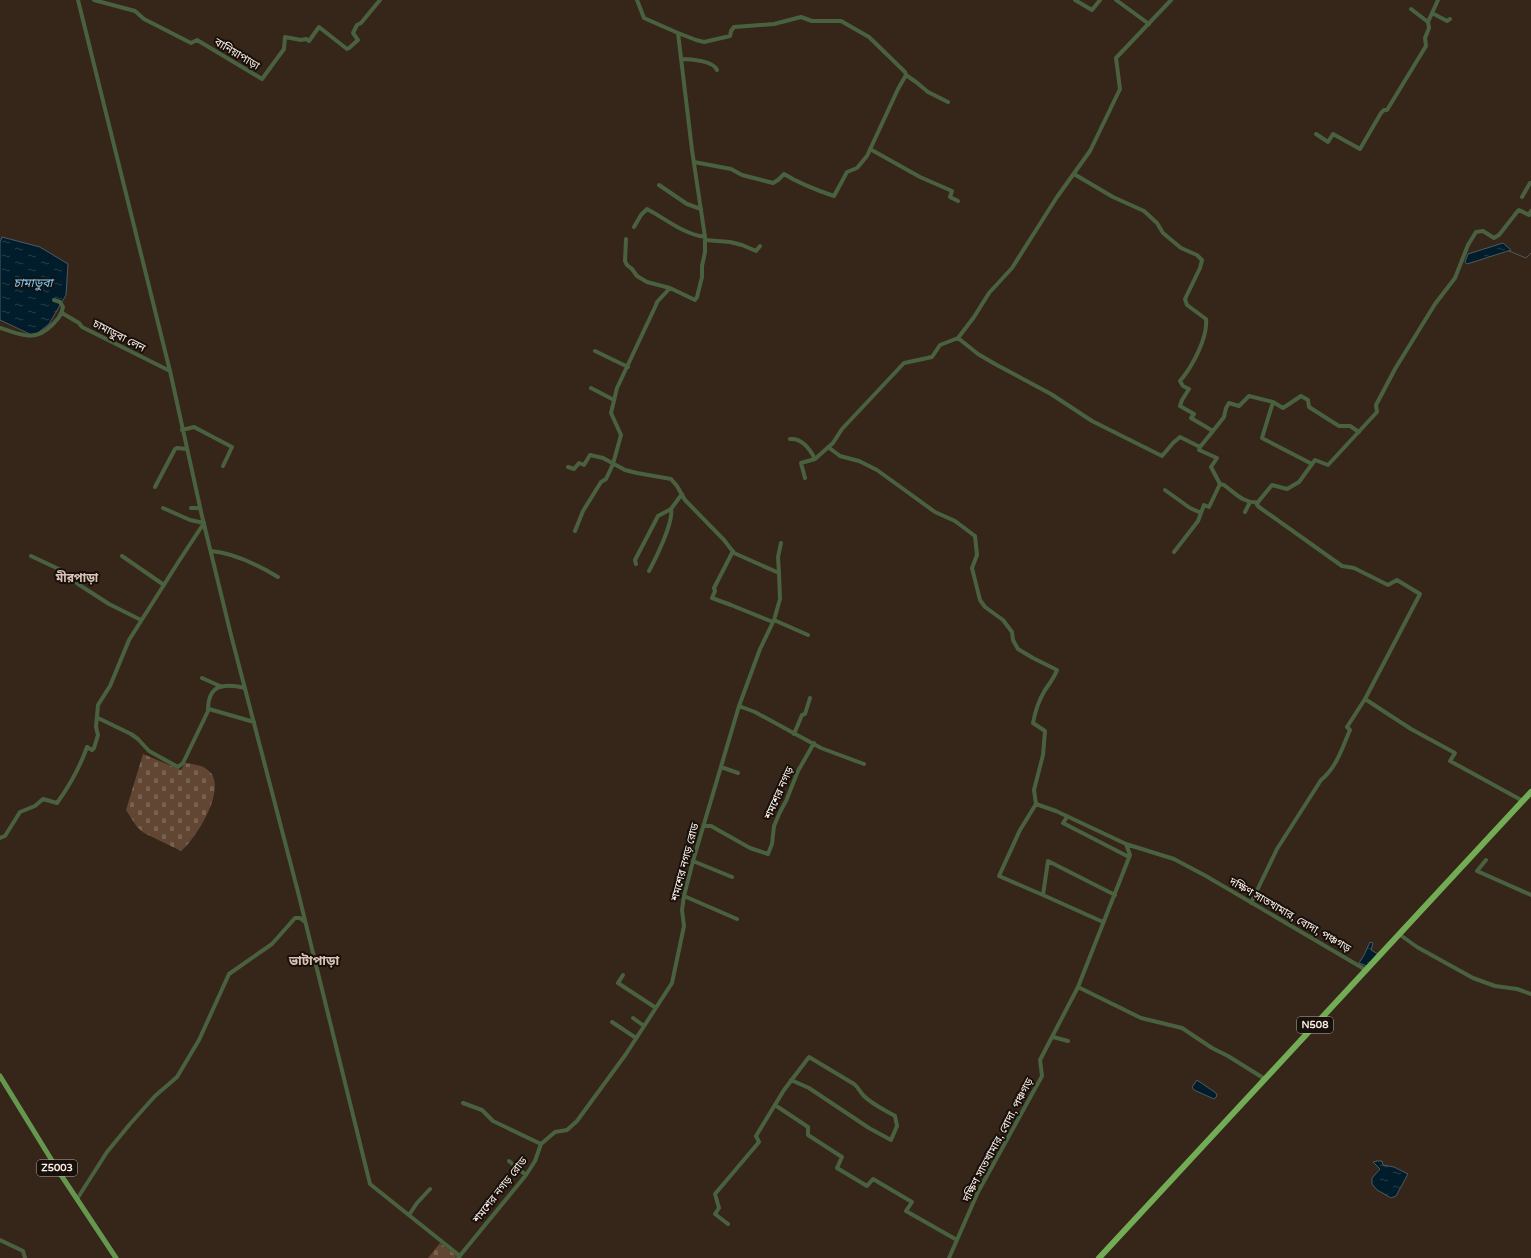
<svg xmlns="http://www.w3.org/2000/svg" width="1531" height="1258" viewBox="0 0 1531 1258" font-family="'Varela Round','Noto Sans Bengali',sans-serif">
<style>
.cemetery{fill:url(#cemetery-stones)}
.water{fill:url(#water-ripples);stroke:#4b5b63}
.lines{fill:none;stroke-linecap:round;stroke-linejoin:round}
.stream{stroke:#4b5b63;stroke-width:1}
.minor{stroke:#49613e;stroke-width:4}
.major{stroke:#66974f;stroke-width:5}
.highway{stroke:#72ac55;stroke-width:6}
.labels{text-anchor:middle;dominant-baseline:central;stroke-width:4;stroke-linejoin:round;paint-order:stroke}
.shield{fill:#18100b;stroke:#b6aba4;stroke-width:1}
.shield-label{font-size:10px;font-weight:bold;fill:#f9ede5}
.street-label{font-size:11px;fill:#f9ede5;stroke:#18100b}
.water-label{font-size:12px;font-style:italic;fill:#79ccfa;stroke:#18100b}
.neighbourhood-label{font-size:12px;font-weight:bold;fill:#dbc4b5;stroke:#18100b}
.quarter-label{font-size:13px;font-weight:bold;fill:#dbc4b5;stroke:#18100b}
</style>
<defs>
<pattern id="cemetery-stones" width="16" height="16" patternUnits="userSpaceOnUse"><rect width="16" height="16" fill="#614633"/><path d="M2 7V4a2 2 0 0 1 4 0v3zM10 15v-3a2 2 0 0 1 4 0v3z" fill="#786150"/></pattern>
<pattern id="water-ripples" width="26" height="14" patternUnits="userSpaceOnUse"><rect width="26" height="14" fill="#011d2b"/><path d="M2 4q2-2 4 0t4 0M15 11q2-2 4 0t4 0" fill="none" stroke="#273e4a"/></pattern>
</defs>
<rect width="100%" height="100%" fill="#362519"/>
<path class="cemetery" d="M143 754 181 770 185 763C193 764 203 765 209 771 228 788 196 839 181 851L144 833 137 827 126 810Z
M440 1243 457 1256 455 1258H428Z"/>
<path class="water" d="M2 237 40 247 68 264 66 295 49 324 34 336 0 320V242Z
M1503 243 1511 250 1467 264 1465 262 1468 254Z
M1370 942 1373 943 1371 950 1378 954 1367 966 1359 963 1364 955Z
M1197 1080 1216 1093 1217 1096 1214 1099 1194 1090 1192 1087Z
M1377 1161H1382L1383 1165 1394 1167 1408 1174 1396 1196 1391 1198 1377 1190 1372 1184V1178L1380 1169 1373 1162Z"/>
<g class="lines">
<path class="stream" d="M1509 251 1526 258 1531 253"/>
<path class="minor" d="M78 0 170 371 202 516 231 635 298 892 370 1184 460 1256
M94 0 135 11 144 19 191 43 197 40 262 79 284 49 285 37 301 40 306 39 309 41 319 27 347 49 349 48 358 40 353 33 357 25 361 23 380 0
M1075 0 1092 10 1100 0
M1116 0 1149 24
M1411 9 1428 22 1438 0
M1432 13 1447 21 1450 19
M678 33 696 40 704 42 730 36 731 31 734 27 774 24 801 17 812 21H841L869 37 905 72 906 75 898 89 867 156 857 168 847 172 834 196C816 190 800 184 784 174L778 180 773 183 742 175 731 169 694 162
M681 59C691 59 714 61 717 70
M906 75 916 82 928 92 948 102
M1316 134 1328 142 1333 134 1360 149 1381 113 1384 110H1387L1426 46 1425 38 1429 28 1428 22
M870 149 920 177 952 191 950 197 958 201
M659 185 687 204 701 209
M1522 197 1530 183H1531
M634 227 641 215 647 209C666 219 683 234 705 237
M626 239 625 261 627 265 632 269 637 276 647 282 670 288
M705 240 730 242 742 245 756 251 760 246
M62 313 79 323 82 327 170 371
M0 328C21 334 34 343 52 325 57 320 62 315 63 307L60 302 54 300
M958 338 978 354 995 364 1051 394 1092 421 1162 456 1173 443 1180 437 1200 447 1213 431 1191 418 1194 414 1180 406 1182 400 1189 389 1183 386 1180 381C1192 367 1208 338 1206 319L1187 305 1185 299 1200 268 1202 260 1197 255 1181 248 1163 233 1157 223 1144 211 1113 197 1074 174
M595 351 628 367
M591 388 614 400
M1273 402 1262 438 1312 464
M182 430 194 427 232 447 223 466
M1213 431 1224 417 1226 408 1229 403 1239 406 1249 396 1273 402 1283 408 1301 396 1308 400 1309 407 1339 426H1350L1359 432
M790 439C802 438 810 449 815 459L833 443 842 429 904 363 932 357 940 345 958 338 974 317 989 293 1012 268 1057 197 1090 151 1120 89 1116 58 1171 0
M828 447 840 456 859 461 877 470 935 512 955 521 975 536 977 555 972 568 980 600 985 607 1003 620 1012 632 1013 640 1018 649 1033 658 1057 670C1054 678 1050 683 1045 690 1039 700 1035 712 1033 723L1045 731 1043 755 1034 790 1036 804 1056 811 1126 844 1130 855 1078 987 1141 1018 1182 1028 1212 1048 1228 1056 1265 1079
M1200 447 1199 450 1217 458 1211 467 1220 484
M805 478 801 463 815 459
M155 487 175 449 177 448 187 449
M1165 490 1190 508 1201 513
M1258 502 1272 485 1287 489 1299 482 1315 460 1328 465 1377 412 1376 405 1395 369 1435 304 1455 278 1468 245 1476 232 1483 231 1494 238 1499 235 1517 212 1519 210 1529 215 1531 211
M163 508 190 520 204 523
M191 508H200
M1245 512 1250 502
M575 531 583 511 601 482 606 479 613 464 621 435 611 413 617 388 656 305 657 302 670 288 695 300 697 297 702 277V266L705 252V237L692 150 678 33 644 18 637 0
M211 551C235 553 258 565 278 577
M733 551 714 588 715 591 712 598 731 605 773 622
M1174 552 1198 521 1204 505 1209 507 1220 484 1224 485C1235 493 1244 504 1258 502L1257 505 1259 507 1342 566 1354 568 1388 585 1397 580 1420 594 1365 699 1411 729 1455 753 1450 761 1523 801
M31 556 65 572 78 584 109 604 141 620
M122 556 164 585
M636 564 635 560 658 516 671 509 682 494
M649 571C655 560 674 522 671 509
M779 573 778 557 781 543
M774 620 808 635
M202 678 220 686
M739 706 755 712 821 748 864 764
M208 710C208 684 224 683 245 688
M98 718 131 734 138 739 149 751 178 767 183 763 209 709 254 722
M794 734 802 715 805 714 810 698
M721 767 738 773
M1036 804 1020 830 999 876 1043 895
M1067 817 1063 823 1129 857
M704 826H711L750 848 768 854 772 844 774 826 780 812 786 801 798 771 814 743
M0 838 5 836 20 812 35 806 43 799 57 803C70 785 80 767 87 747L92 750 94 748 98 735 96 727 98 705 110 686 129 640 179 561 204 523
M1126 844 1174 859 1206 876 1366 970
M1486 860 1477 871 1531 895
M693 861 732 877
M684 896 737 919
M1251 903 1277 849 1321 780C1337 767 1342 748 1350 730L1347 727 1365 699
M1103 922 1043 895 1048 861 1115 895
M1399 934 1417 947 1473 978 1495 986 1517 989 1531 994
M623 975 618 983 656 1008
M633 1018 644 1026
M612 1022 636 1038
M1053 1037 1068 1041
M463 1103 482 1110 493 1121 541 1144
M775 1105 808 1127V1135L842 1157 837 1168 867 1186 873 1179 912 1202 906 1211 957 1240
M509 1161 526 1175
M77 1199 107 1152 130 1124 155 1096 177 1077 199 1040 229 974 272 944 295 918H300L305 922
M409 1215 417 1203 430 1189
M728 1224 715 1214 719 1208 715 1194 759 1142 756 1136 784 1090 809 1057 854 1084C858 1087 860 1092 864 1096 873 1105 885 1110 895 1116L897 1126 891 1140 869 1128 809 1088 791 1080
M0 1240 23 1251 25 1258
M458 1258 526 1175 535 1161 541 1144 555 1132 567 1130 577 1121 626 1054 672 983 684 926 682 910 684 896 693 861 739 706 760 649 774 620 780 599 779 573 734 553 724 540 685 500 677 486 671 479 637 473 625 470 603 458 590 455 584 465 579 463 574 469 568 467
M949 1258 978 1192 1042 1076 1040 1060 1078 987"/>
<path class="major" d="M0 1076 59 1172 116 1258"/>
<path class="highway" d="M1099 1258 1531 792"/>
</g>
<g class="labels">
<g class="shield">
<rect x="1297" y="1017" width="36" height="16" rx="3"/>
<rect x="37" y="1160" width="40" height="16" rx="3"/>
</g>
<g class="shield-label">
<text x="1315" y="1025">N508</text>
<text x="57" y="1168">Z5003</text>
</g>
<g class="street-label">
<text transform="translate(237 54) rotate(31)">বানিয়াপাড়া</text>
<text transform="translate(119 336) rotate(27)">চামাডুবা লেন</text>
<text transform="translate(779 793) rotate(-66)">শমশের নগড়</text>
<text transform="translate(685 862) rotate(-75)">শমশের নগড় রোড</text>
<text transform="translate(1290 915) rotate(30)">দক্ষিণ সাতখামার, বোদা, পঞ্চগড়</text>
<text transform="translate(998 1140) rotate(-62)">দক্ষিণ সাতখামার, বোদা, পঞ্চগড়</text>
<text transform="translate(500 1190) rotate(-52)">শমশের নগড় রোড</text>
</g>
<g class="water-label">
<text x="33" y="283">চামাডুবা</text>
</g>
<g class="neighbourhood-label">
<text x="77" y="578">মীরপাড়া</text>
</g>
<g class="quarter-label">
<text x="314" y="961">ভাটাপাড়া</text>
</g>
</g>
</svg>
